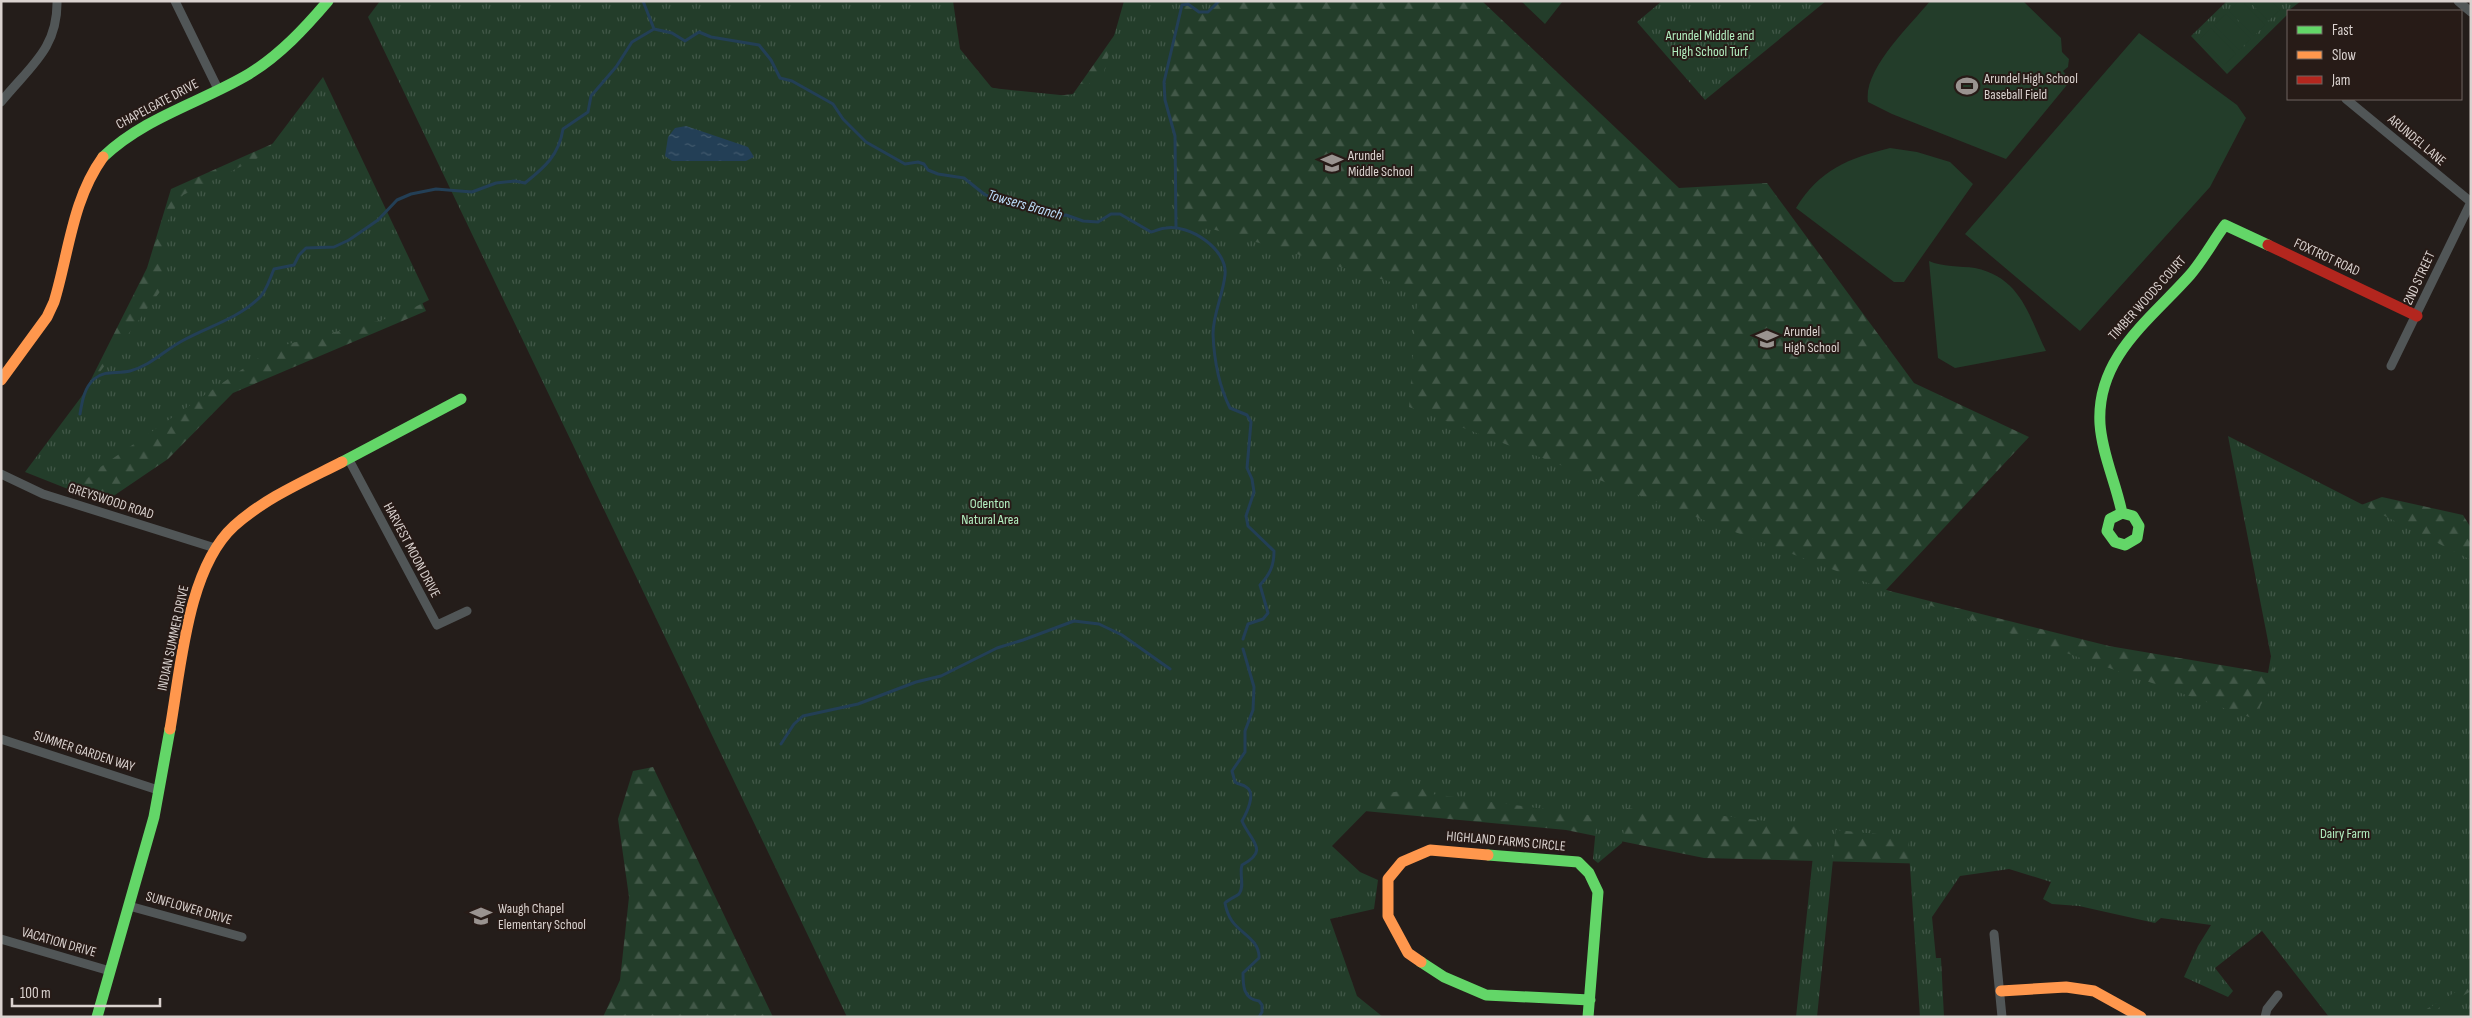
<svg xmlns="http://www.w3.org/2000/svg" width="2472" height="1018" viewBox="0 0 2472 1018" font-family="'Sofia Sans Condensed',sans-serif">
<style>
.forest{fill:url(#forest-firs)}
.park{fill:url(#park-tufts)}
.pitch{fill:#233d2a}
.water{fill:url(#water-ripples)}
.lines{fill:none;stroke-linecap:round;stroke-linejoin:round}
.stream{stroke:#233f56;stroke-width:3}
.street{stroke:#515657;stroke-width:9}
.fast{stroke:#63d668;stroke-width:11}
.slow{stroke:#ff974d;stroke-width:11}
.jam{stroke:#b3261e;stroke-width:11}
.labels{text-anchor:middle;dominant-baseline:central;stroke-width:4;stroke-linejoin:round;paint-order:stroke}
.park-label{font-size:14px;fill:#b3efc0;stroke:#271b17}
.poi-label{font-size:14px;fill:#dad2cf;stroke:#271b17;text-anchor:start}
.street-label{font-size:14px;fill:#dad2cf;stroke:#271b17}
.water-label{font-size:15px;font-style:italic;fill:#bdddfa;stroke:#271b17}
</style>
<defs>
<pattern id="forest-firs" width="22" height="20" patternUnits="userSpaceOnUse" patternTransform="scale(1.25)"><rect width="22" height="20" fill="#233d2a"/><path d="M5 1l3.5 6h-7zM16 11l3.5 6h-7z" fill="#425848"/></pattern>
<pattern id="park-tufts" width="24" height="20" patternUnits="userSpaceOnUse" patternTransform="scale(1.25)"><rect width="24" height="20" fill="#233d2a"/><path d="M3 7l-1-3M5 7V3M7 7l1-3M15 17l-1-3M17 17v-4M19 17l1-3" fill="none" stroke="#425848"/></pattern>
<pattern id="water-ripples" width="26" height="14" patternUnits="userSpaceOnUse" patternTransform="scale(1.25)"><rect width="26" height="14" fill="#233f56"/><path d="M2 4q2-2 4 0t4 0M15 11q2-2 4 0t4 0" fill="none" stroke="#425a6d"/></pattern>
</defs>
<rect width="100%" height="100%" fill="#241d1a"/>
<path class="forest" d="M1132 1H1482L1679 188 1767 183 1914 383 2029 437 1886 590 2109 646 2268 673 2284 583 2304 527 2382 497 2463 515 2471 528V1017H2347L2307 947 2188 865 1968 858 1934 864 1704 858 1566 830 1343 809 971 83 1039 98 1073 94 1125 20Z
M337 115 426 311 233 393 168 459 112 497 43 475 147 268 171 189Z
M653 767 773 1017H603L620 980 629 897 618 819 633 771Z"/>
<path class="park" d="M380 1H953L960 49 992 88 1070 96 1103 75 1124 1H1219L1208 12H1199L1188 4 1182 5 1180 21 1174 33 1164 82 1165 100 1175 136V218L1418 290 1409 407 1886 590 2252 718 2276 682 2228 436 2471 560V983L2413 1017H2329L2262 931 2215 968 2233 991 2228 997 2184 977 2198 946 2211 925 2161 918 2155 923 2079 906 2052 904 2043 899 2051 882 2009 869 1960 876 1932 917 1936 958H1941L1944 1017H1920L1908 837 1836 830 1817 1017H1796L1816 827 1674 810 1673 815 1627 808 1622 843 1598 863 1593 859 1597 816 1432 794V790L1418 788 1383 794 1332 846 1360 872 1378 880 1374 909 1330 919 1357 996 1383 1017H847L368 17Z
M1662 1H1826L1705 100 1637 22Z
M2227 1H2301L2288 11V14L2227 74 2191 36Z
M323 77 429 300 397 316 273 348 99 468 73 491 25 472 162 289 163 229 183 195 264 155Z
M2471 991V1017H2421L2466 994Z"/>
<path class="pitch" d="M1521 1H1563L1545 24Z
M1930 1H2023L2061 38 2062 52 2069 59 2068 67 2063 71 2071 80 2006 159 1892 114 1868 102C1863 69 1910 26 1930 1Z
M2239 1H2242L2265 25 2254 36 2229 11Z
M2249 1H2271L2280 10 2268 21Z
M2226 14 2251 39 2239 50 2214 25Z
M2211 28 2236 54 2224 65 2199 40Z
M2139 33 2237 105 2246 118 2210 187 2080 331 1965 234Z
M1890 148 1917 152 1950 162 1973 184 1904 282H1894L1796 208C1819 170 1849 158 1890 148Z
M1929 261C1942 267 1960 266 1975 268 2021 278 2028 314 2046 351L1955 368 1938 358Z"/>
<path class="water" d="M686 126 748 147 754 157 746 161H672L665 156 668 137 675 128Z"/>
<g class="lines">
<path class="stream" d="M643 1 654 29 672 33 685 41 699 32 711 37 759 45 771 60 780 78 792 81 833 104 843 119 866 142 905 164 918 162 924 164 928 170 938 174 964 178 984 194 992 198 1008 197 1027 207 1055 216 1066 215 1083 221 1098 222 1111 214H1120L1151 232C1156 231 1161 228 1166 228 1189 224 1228 249 1225 275 1223 295 1213 314 1213 334 1214 359 1219 386 1230 408L1247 415 1251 422 1247 468 1252 479 1254 492 1246 516 1248 526 1274 551C1274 566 1270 574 1260 585L1268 613 1263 619 1248 624 1243 639
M1176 228 1175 136 1165 100 1164 82 1182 5 1188 4 1199 12H1208L1219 1
M80 414C82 402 84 388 94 379 104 370 117 374 130 371 150 366 165 350 182 341 207 327 237 319 258 299 266 293 270 278 274 269L294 265 299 255 306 248 334 247 349 240 378 220 397 200 411 194 436 189 472 192 496 183 515 181 525 183C545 167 559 155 563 129L588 112 591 96 616 67 632 42 654 29
M1243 649 1254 687 1253 710 1245 731V752L1232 771 1235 782C1239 785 1243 784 1246 787 1257 793 1246 814 1242 821 1251 842 1270 850 1242 865 1239 873 1245 887 1239 894 1235 897 1229 899 1225 903 1226 909 1228 915 1232 921 1241 934 1260 940 1259 958L1243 973C1243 985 1243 999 1259 1001L1262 1005V1012L1259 1017
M781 744 794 724 803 716 858 704 916 682 941 676 997 648 1023 640 1074 621 1099 624 1122 635 1170 669"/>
<path class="street" d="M175 1 218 89
M2458 1 2471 12
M2346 99 2471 202
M1 102C29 67 58 49 57 1
M2391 366 2471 202
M348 458 437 625 467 611
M1 474 43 494 215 548
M1 739 158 790
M129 906 242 937
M1994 934 2002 1017
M1 939 110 971
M2265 1017 2267 1009 2278 995"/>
<path class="fast" d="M103 157C145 117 200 103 249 74 280 55 305 28 328 1
M342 462 461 399
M2122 513 2133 516 2139 526 2137 538 2125 545 2115 542 2107 531 2110 519 2122 513C2116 483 2102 454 2100 424 2096 357 2150 320 2190 275 2203 260 2213 241 2225 225L2268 245
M1488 855 1578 862 1589 873 1598 892 1588 1017
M1421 962 1444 977 1486 995 1590 1000
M97 1017 154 817 170 729"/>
<path class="slow" d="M1 380 47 317 54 302C69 253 72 200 103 157
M170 729C181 668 187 569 234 526 265 498 305 481 342 462
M1421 962 1408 953 1388 916V879L1402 862 1430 850 1488 855
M2001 991 2066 987 2094 991 2141 1017"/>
<path class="jam" d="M2268 245 2417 316"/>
</g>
<defs>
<g id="stadium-bare" transform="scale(1.725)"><path d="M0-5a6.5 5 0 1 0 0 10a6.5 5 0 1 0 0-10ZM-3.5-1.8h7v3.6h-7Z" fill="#9a9390" stroke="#271b17" stroke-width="2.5" paint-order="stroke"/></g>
<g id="school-bare" transform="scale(1.725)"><path d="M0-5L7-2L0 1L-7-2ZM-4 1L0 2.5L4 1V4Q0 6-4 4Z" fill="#9a9390" stroke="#271b17" stroke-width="2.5" paint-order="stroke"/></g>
</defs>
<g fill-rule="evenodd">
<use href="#stadium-bare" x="1967" y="86"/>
<use href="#school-bare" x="1332" y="163"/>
<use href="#school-bare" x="1767" y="339"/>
<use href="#school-bare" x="481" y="916"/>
</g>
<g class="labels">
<g class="park-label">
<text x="1710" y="35">Arundel Middle and<tspan x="1710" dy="16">High School Turf</tspan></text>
<text x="990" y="503">Odenton<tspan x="990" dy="16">Natural Area</tspan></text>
<text x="2345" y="833">Dairy Farm</text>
</g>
<g class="poi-label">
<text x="1984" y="78">Arundel High School<tspan x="1984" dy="16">Baseball Field</tspan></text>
<text x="1348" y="155">Arundel<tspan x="1348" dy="16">Middle School</tspan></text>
<text x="1784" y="331">Arundel<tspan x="1784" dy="16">High School</tspan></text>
<text x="498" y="908">Waugh Chapel<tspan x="498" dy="16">Elementary School</tspan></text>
</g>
<g class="street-label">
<text transform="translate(157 104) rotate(-28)">CHAPELGATE DRIVE</text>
<text transform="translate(2417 140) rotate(40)">ARUNDEL LANE</text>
<text transform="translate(2327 257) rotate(25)">FOXTROT ROAD</text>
<text transform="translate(2419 278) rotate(-65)">2ND STREET</text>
<text transform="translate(2147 298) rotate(-48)">TIMBER WOODS COURT</text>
<text transform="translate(111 501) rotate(18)">GREYSWOOD ROAD</text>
<text transform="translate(412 550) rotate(62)">HARVEST MOON DRIVE</text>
<text transform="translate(173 638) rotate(-78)">INDIAN SUMMER DRIVE</text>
<text transform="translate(84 751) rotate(18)">SUMMER GARDEN WAY</text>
<text transform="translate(1506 841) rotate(5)">HIGHLAND FARMS CIRCLE</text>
<text transform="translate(189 908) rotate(16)">SUNFLOWER DRIVE</text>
<text transform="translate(59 942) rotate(16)">VACATION DRIVE</text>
</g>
<g class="water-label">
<text transform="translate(1025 205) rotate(16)">Towsers Branch</text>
</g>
</g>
<rect width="2472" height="1018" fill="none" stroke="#dad2cf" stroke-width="5"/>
<rect x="2287" y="10" width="175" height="90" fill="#271b17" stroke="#6f6461"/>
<rect x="2297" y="26" width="25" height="8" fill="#63d668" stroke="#6f6461"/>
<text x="2332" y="35" font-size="15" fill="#dad2cf">Fast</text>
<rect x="2297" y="51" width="25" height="8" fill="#ff974d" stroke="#6f6461"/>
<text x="2332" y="60" font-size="15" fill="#dad2cf">Slow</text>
<rect x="2297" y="76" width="25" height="8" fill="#b3261e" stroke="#6f6461"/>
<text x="2332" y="85" font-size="15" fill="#dad2cf">Jam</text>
<path d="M12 998v8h148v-8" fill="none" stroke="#dad2cf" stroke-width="2.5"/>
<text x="20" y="998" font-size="15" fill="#dad2cf" stroke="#271b17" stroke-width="4" paint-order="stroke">100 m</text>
</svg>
